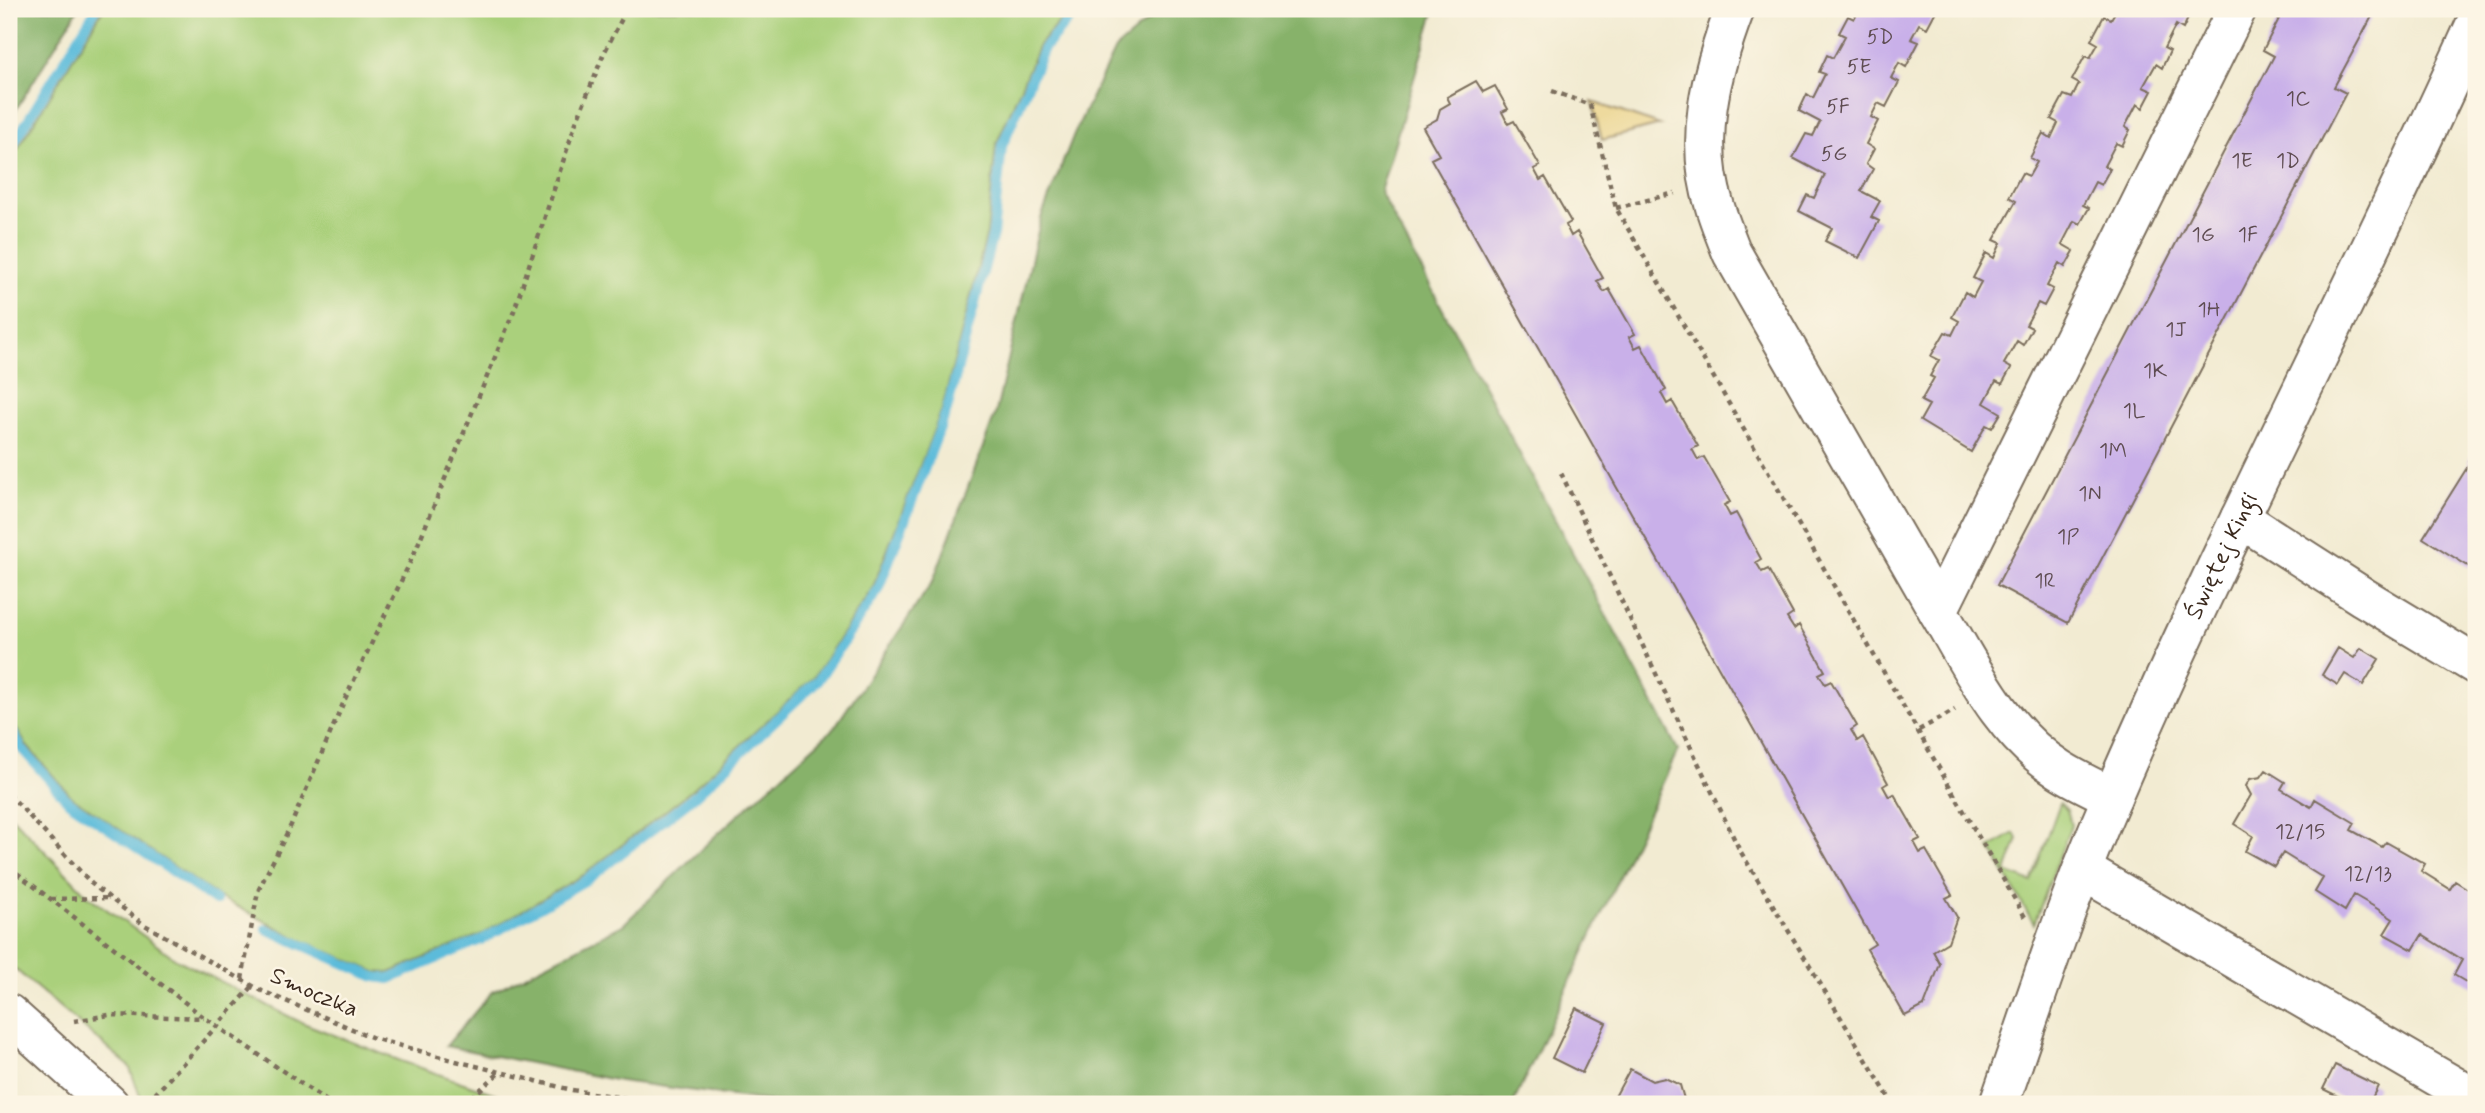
<svg xmlns="http://www.w3.org/2000/svg" width="2485" height="1113" viewBox="0 0 2485 1113" font-family="Mynerve,sans-serif">
<style>
.green{fill:#aad07b;stroke:#727d4c;stroke-width:2}
.forest{fill:#87b26b;stroke:#616e44;stroke-width:2}
.sand{fill:#eeda9e;stroke:#94825e;stroke-width:2}
.lines{fill:none;stroke-linecap:round;stroke-linejoin:round}
.stream{stroke:#5bbbda;stroke-width:10}
.building{fill:#c9b0e9}
.minor-casing{stroke:#7b6e5d;stroke-width:42}
.path{stroke:#7b6e5d;stroke-width:4.5;stroke-dasharray:5 5;stroke-linecap:butt}
.minor{stroke:#fff;stroke-width:38}
.labels{text-anchor:middle;dominant-baseline:central;stroke-width:5;stroke-linejoin:round;paint-order:stroke}
.number-label{font-size:21px;fill:#5e4c51}
.street-label{font-size:24px;fill:#3b2a1e;stroke:#fcf5e5}
</style>
<rect width="100%" height="100%" fill="#fcf5e5"/>
<filter id="ink" filterUnits="userSpaceOnUse"><feTurbulence type="fractalNoise" baseFrequency=".0143" numOctaves="2"/><feDisplacementMap in="SourceGraphic" scale="14" xChannelSelector="R" yChannelSelector="G"/><feConvolveMatrix kernelMatrix="1 2 1 2 8 2 1 2 1" color-interpolation-filters="sRGB"/></filter>
<filter id="wash" filterUnits="userSpaceOnUse"><feTurbulence type="fractalNoise" baseFrequency=".00686" numOctaves="4" result="noise"/><feDisplacementMap in="SourceGraphic" scale="28" xChannelSelector="R" yChannelSelector="G"/><feGaussianBlur stdDeviation="1.57" result="paint"/><feColorMatrix in="noise" values="0 0 0 0 0 0 0 0 0 0 0 0 0 0 0 0 0 1.4 0 .05"/><feComposite in="paint" operator="in"/></filter>
<g filter="url(#wash)">
<rect width="100%" height="100%" fill="#f2ebd2"/>
<path class="green" d="M103 9H1070L1039 45 996 145 987 233 942 409 873 587 814 677 691 791 585 874 482 934 389 973 376 972 299 939 219 897 72 797 26 745 9 715V163Z
M2060 803 2067 810 2071 825 2034 924 1990 848 2014 833 2018 839 2006 872 2031 882Z
M9 814 88 896 176 959 298 1021 401 1061 524 1104H143L129 1066 9 964Z"/>
<path class="forest" d="M9 9H78L9 121Z
M1162 9H1435L1380 192 1678 750 1513 1104H793L620 1081 446 1046 492 992 623 925 713 838 834 728 933 581 996 412 1041 218 1074 134 1115 49Z"/>
<path class="sand" d="M1592 102 1660 125 1602 140Z"/>
<g class="lines">
<path class="stream" d="M9 151 96 9
M9 726 22 749 68 801 216 901
M266 929 375 977 390 979 485 938 588 879 695 796 818 680 878 590 947 410 993 234 1002 146 1044 48 1078 9"/>
</g>
<g id="blocks">
<path class="building" d="M1859 9H1937L1927 28 1919 24 1911 39 1919 42 1906 67 1899 63 1891 78 1899 82 1886 107 1878 103 1871 117 1878 121 1866 144 1874 149 1866 164 1873 169 1861 191 1880 201 1871 217 1879 221 1859 258 1825 241 1832 228 1799 211 1807 195 1814 198 1825 175 1793 158 1806 134 1813 136 1820 122 1799 111 1807 94 1813 98 1825 74 1819 72 1827 55 1833 58 1845 36 1839 33 1848 16 1854 19Z
M2117 9H2185L2191 12 2183 29 2176 25 2164 48 2170 51 2162 68 2156 64 2143 87 2152 91 2143 108 2137 104 2125 127 2130 130 2122 146 2116 143 2104 166 2110 169 2101 185 2095 182 2083 205 2089 208 2080 224 2074 221 2062 244 2074 251 2065 267 2059 263 2047 286 2053 289 2044 306 2038 303 2026 325 2032 328 2023 345 2017 341 2004 364 2011 368 2002 384 1996 381 1984 403 2001 413 1992 428 1986 425 1971 452 1920 421 1929 405 1921 401 1934 378 1930 376 1939 360 1931 356 1945 332 1952 335 1959 321 1952 317 1965 292 1973 297 1981 282 1973 278 1986 253 1994 258 2001 243 1994 240 2016 201 2009 197 2022 173 2029 176 2037 162 2030 158 2043 133 2051 138 2058 123 2051 119 2064 95 2072 98 2079 84 2072 80 2085 56 2090 58 2098 44 2091 40 2104 16 2111 19Z
M2284 9H2376L2334 87 2346 93 2068 623 1997 585 2274 56 2263 50Z
M1476 81 1483 92 1495 86 1508 109 1502 112 1508 124 1514 121 1540 166 1534 169 1540 180 1545 177 1571 222 1566 225 1568 230 1571 236 1577 232 1603 278 1597 281 1604 292 1609 289 1635 334 1629 337 1635 348 1641 345 1666 390 1661 393 1667 404 1672 401 1698 446 1692 449 1698 460 1704 457 1730 502 1724 505 1730 516 1736 513 1761 559 1756 562 1762 572 1768 569 1793 614 1787 618 1794 629 1799 625 1825 671 1819 674 1825 684 1831 681 1857 726 1851 730 1854 735 1857 741 1863 737 1888 783 1883 786 1889 797 1894 794 1920 839 1914 842 1920 853 1926 850 1952 895 1946 898 1957 917 1948 942 1933 951 1940 964 1924 1006 1905 1016 1867 949 1875 944 1431 159 1439 155 1423 127 1437 119 1440 109 1450 103 1447 97Z
M2476 448V571L2423 538 2470 463 2468 461Z
M2338 648 2354 658 2361 648 2379 659 2363 685 2345 674 2338 685 2322 675Z
M2266 770 2285 782 2281 789 2311 807 2315 799 2355 823 2351 830 2382 847 2386 842 2425 864 2421 871 2450 889 2455 881 2476 894V988L2454 975 2462 960 2422 935 2413 950 2384 934 2393 919 2373 906 2354 895 2345 911 2315 892 2323 878 2283 853 2274 867 2245 851 2253 836 2234 824 2251 795 2246 786 2250 779 2261 777Z
M1576 1008 1606 1023 1582 1073 1552 1058Z
M2335 1065 2378 1086 2369 1104H2354L2323 1089Z
M1630 1069 1652 1081 1665 1078 1680 1085 1684 1099 1687 1101 1685 1104H1611Z"/>
</g>
</g>
<g filter="url(#ink)">
<use href="#blocks" fill-opacity="0" stroke="#7b6e5d" stroke-width="2"/>
<g class="lines">
<g class="minor-casing">
<g id="minor">
<path d="M1735 9C1711 72 1693 140 1715 207 1720 223 1726 238 1732 253L1938 611"/>
<path d="M2240 518 2363 597 2476 665"/>
<path d="M2112 797C2094 788 2076 780 2059 769 2002 733 1971 667 1938 611L2237 9"/>
<path d="M2082 870 2476 1099"/>
<path d="M9 1014 109 1104"/>
<path id="s1" d="M1999 1104C2035 1002 2068 897 2112 797 2225 535 2359 283 2476 23"/>
</g>
</g>
<path class="path" d="M1552 91 1590 105 1616 208 2025 917
M1616 208 1675 193
M1561 473 1739 849 1893 1104
M1919 730 1955 710
M9 794 92 884 143 924 262 991 376 1039 456 1061 572 1090 665 1104
M9 867 205 1018 331 1104
M51 899 109 898
M242 979 258 891 291 825 345 699 414 554 514 311 575 125 604 53 627 9
M74 1021 109 1015 204 1018
M148 1102 253 986
M464 1104 500 1072"/>
<use href="#minor" class="minor"/>
</g>
</g>
<g class="labels">
<g class="number-label">
<text x="1880" y="37">5D</text>
<text x="1859" y="67">5E</text>
<text x="2298" y="99">1C</text>
<text x="1838" y="107">5F</text>
<text x="1834" y="154">5G</text>
<text x="2242" y="161">1E</text>
<text x="2288" y="161">1D</text>
<text x="2203" y="235">1G</text>
<text x="2248" y="235">1F</text>
<text x="2209" y="310">1H</text>
<text x="2176" y="330">1J</text>
<text x="2155" y="371">1K</text>
<text x="2134" y="411">1L</text>
<text x="2113" y="451">1M</text>
<text x="2090" y="494">1N</text>
<text x="2068" y="537">1P</text>
<text x="2045" y="581">1R</text>
<text x="2300" y="832">12/15</text>
<text x="2368" y="874">12/13</text>
</g>
<g class="street-label">
<text stroke="none"><textPath href="#s1" startOffset="592">Świętej Kingi</textPath></text>
<text transform="translate(314 993) rotate(23)">Smoczka</text>
</g>
</g>
<rect width="2485" height="1113" fill="none" stroke="#fcf5e5" stroke-width="35"/>
</svg>
